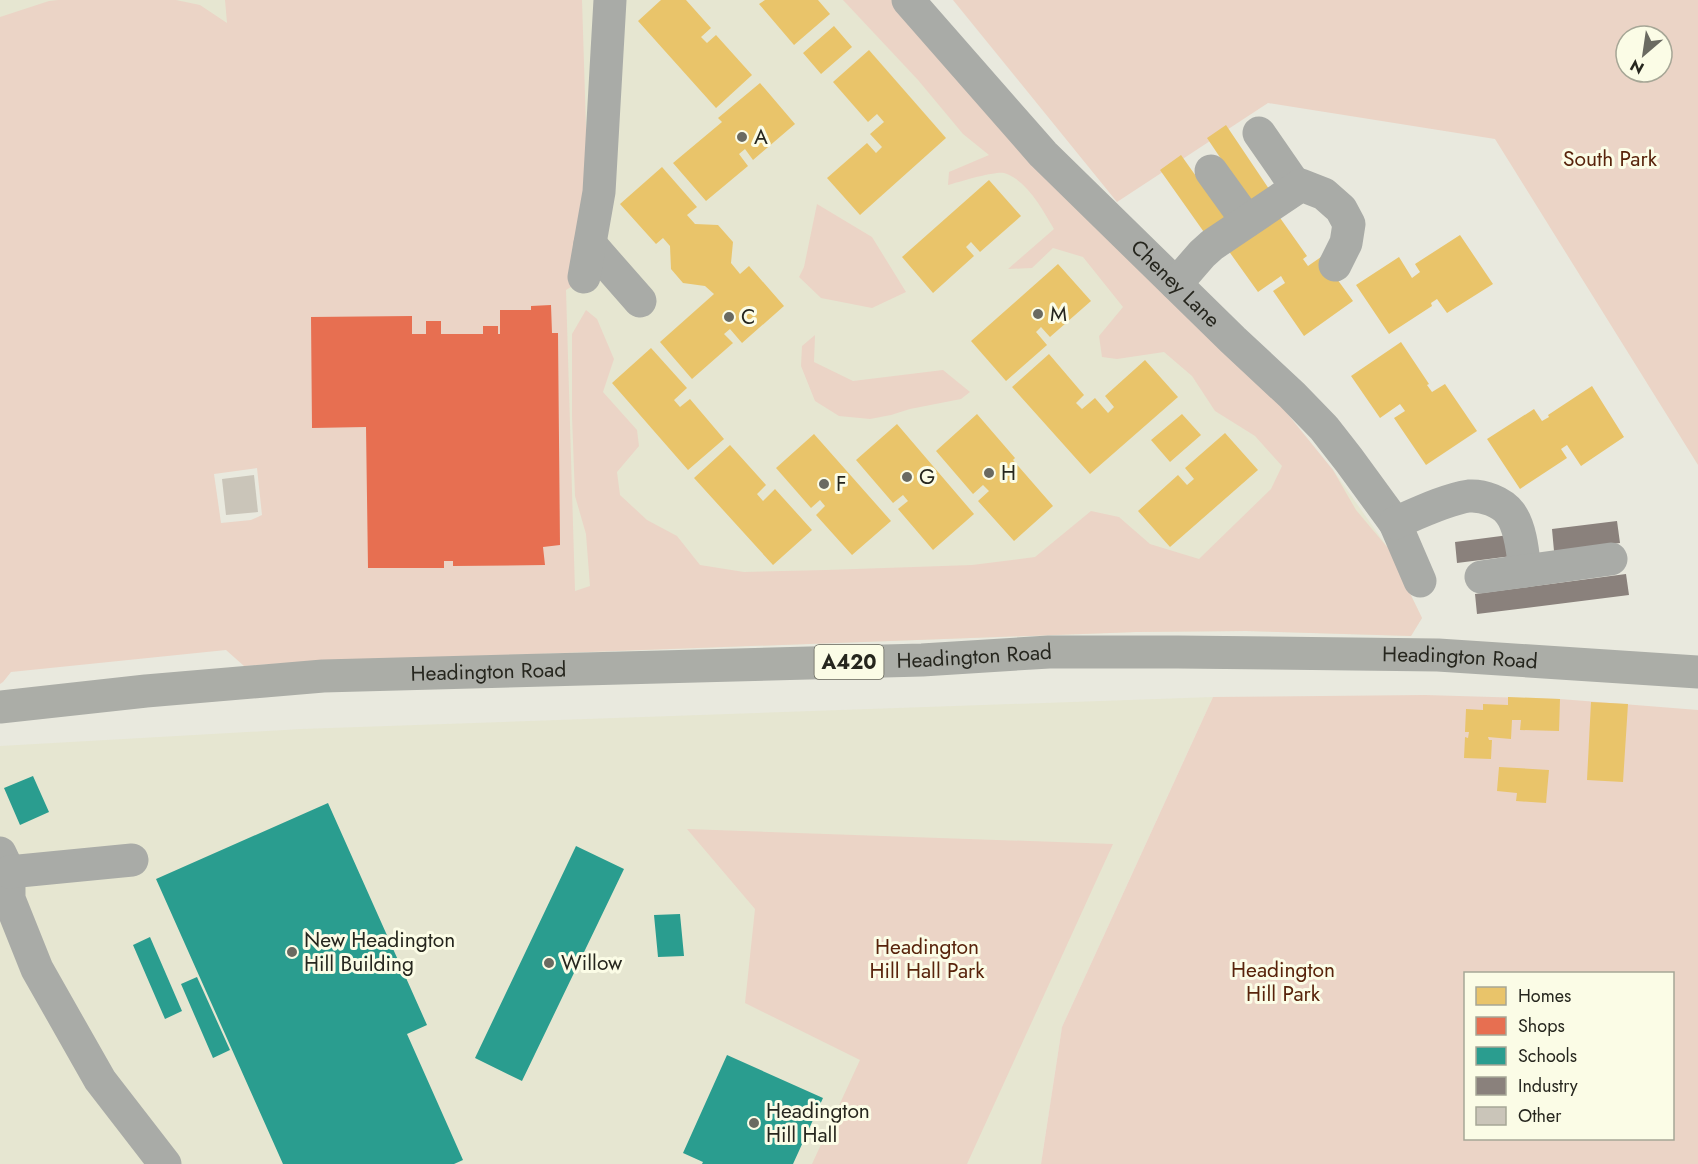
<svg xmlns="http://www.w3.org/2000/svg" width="1698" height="1164" viewBox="0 0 1698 1164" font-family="Jost,sans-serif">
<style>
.built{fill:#e6e6d1}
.green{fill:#ebd4c6;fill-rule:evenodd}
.homes{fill:#e9c46a}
.shops{fill:#e76f51}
.schools{fill:#2a9d8f}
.industry{fill:#8a817c}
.building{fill:#cac5b9}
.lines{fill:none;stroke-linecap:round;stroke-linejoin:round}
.minor{stroke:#a9aba7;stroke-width:33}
.major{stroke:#abada7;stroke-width:33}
.poi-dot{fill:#6a6a61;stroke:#fbfce6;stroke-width:2}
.labels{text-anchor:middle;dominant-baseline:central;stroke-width:6;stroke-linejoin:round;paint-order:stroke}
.shield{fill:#fbfce6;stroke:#66665a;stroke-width:1.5}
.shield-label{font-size:20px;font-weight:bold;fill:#26261e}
.poi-label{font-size:21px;fill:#26261e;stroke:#fbfce6;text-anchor:start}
.park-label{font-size:21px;fill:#58230b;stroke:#fbfce6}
.street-label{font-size:21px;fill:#26261e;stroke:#fbfce6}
</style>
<rect width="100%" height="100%" fill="#e9e9de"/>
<path class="built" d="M0 0H893L1161 294 1333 470 1388 548 1422 618 1411 636 1246 631 1136 632 287 663 197 5 0 25Z
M1213 697 1062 1027 1041 1164H0V746L301 729Z"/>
<path class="green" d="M58 0H176L200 5 227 23 225 0H582L588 191 571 287 566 290 575 591 590 586 586 534 575 496 572 416V334L586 310 597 319 614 359 603 392 637 430 639 446 617 472 620 495 647 520 677 536 700 565 744 572 826 570 972 565 1035 557 1091 511 1119 517 1150 544 1199 559 1271 489 1282 466 1255 436 1215 411 1192 376 1164 352 1117 359 1102 357 1099 336 1123 307 1083 257 1053 248 1032 268 1008 269 1054 229C1043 210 1026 179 1004 173 994 171 959 182 948 185L949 172 989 155 963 134 918 80 843 0H894L1252 370 1333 470 1356 510 1388 548 1422 618 1411 636 1246 631 1136 632 287 663 244 666 226 650 11 672 3 682 0 684V17L49 1ZM257 468 262 515 251 520 221 523 214 474Z
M953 0H1698V465L1495 139 1268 103 1117 202ZM1626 36H1662V72H1626Z
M817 204 872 237 906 292 872 308 821 298 799 277 804 267Z
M815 335 814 362 853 381 943 370 970 392 961 399 910 409 891 415 870 419 839 416 815 401 801 366 802 346Z
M1425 695 1560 699 1698 710V1164H1041L1062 1027 1213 697ZM1466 974H1672V1138H1466Z
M687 829 1113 844 967 1164H812L860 1060 745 1003 755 909Z"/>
<path class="homes" d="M661 0H686L711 28 701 37 707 43 716 35 752 75 716 108 638 21Z
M765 0H818L830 14 794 45 759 4Z
M834 26 852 47 821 74 803 53Z
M869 50 946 138 860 215 827 178 867 143 876 153 882 147 870 134 884 122 877 114 868 122 833 82Z
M760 83 795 124 753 160 745 149 739 154 748 166 706 201 673 163 722 122 718 118Z
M1226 125 1269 189 1250 202 1207 138Z
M1181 155 1227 220 1206 235 1160 170Z
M662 167 697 207 687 215 695 224 718 225 733 242 731 263 740 274 749 266 784 306 742 343 730 329 724 334 733 343 692 379 660 342 714 294 705 286 683 283 671 269 670 246 663 238 656 244 620 204Z
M989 180 1021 216 980 252 971 242 966 247 974 256 933 293 902 257Z
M1278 215 1307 256 1303 259 1308 266 1321 257 1353 301 1304 336 1273 291 1285 283 1281 276 1258 292 1228 250Z
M1460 235 1493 284 1447 313 1437 299 1431 303 1432 306 1389 334 1356 285 1399 257 1412 278 1420 272 1415 264Z
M1058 264 1091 301 1050 337 1041 327 1036 332 1047 345 1006 381 971 341Z
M1401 342 1429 384 1427 385 1432 392 1445 384 1477 431 1426 465 1394 418 1405 411 1400 404 1380 418 1351 376Z
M651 348 687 388 674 400 680 407 690 399 724 439 688 470 612 383Z
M1049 354 1084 395 1076 403 1082 409 1095 398 1108 413 1114 407 1105 396 1145 360 1178 397 1090 474 1012 387Z
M1592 386 1624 437 1581 466 1567 445 1561 449 1567 458 1520 489 1487 439 1534 409 1542 421 1549 417 1548 415Z
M977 414 1015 458 1013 460 1053 506 1014 541 978 501 989 491 983 485 973 494 936 451Z
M1182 414 1201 435 1170 462 1151 440Z
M897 424 974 514 933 550 898 509 908 501 903 495 893 503 856 460Z
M1225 433 1258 470 1170 547 1138 511 1178 475 1187 485 1194 479 1185 468Z
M814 434 891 521 852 555 816 515 825 506 820 500 811 508 776 468Z
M730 445 766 485 757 494 763 501 775 489 812 530 773 565 694 478Z
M1508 697 1560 699 1559 731 1520 730 1521 720H1512L1511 739 1488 737 1489 740H1492L1491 759 1464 758 1465 737 1468 738 1469 732H1465L1466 709 1483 710V704L1508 705Z
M1591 702 1628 704 1623 782 1587 780Z
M1499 767 1549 770 1546 803 1516 801 1517 793 1497 791Z"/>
<path class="shops" d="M551 305 552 333H558L560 545 543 547 545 565 453 566V561H444V568H368L366 427 312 428 311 317 412 316V334H426V321H441V334H483V326H498V334H500V310H531V306Z"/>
<path class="schools" d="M33 776 49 812 20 825 4 788Z
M328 803 427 1025 407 1034 463 1160 454 1164H283L156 879Z
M576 846 624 869 522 1081 475 1058Z
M680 914 684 956 658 957 654 915Z
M150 937 182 1011 165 1019 133 945Z
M197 977 230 1050 213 1058 181 984Z
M727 1055 823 1098 793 1164H702L703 1162 683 1153Z"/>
<path class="industry" d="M1617 521 1620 543 1554 551 1552 529Z
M1509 535 1512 556 1457 563 1455 542Z
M1626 574 1629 595 1477 614 1475 594Z"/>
<path class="building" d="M254 475 258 512 226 515 222 479Z"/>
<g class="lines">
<g class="minor">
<path id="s1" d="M908 0 1043 154 1233 340 1292 395 1324 428 1349 460 1395 523 1420 581"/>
<path d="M1259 133 1297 188"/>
<path d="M1211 171 1247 221"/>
<path d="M590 244 640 301"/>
<path d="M584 277 599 192 610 0"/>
<path d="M1176 284 1202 254 1212 245 1301 185 1324 194 1341 209 1349 224 1346 243 1335 265"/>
<path d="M1395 523C1416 514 1447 499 1469 496 1483 495 1502 502 1510 513 1521 527 1523 554 1525 571"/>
<path d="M1481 577 1611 559"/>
<path d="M0 853 9 872V899L37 969 100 1080 165 1164"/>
<path d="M9 872 132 860"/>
</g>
<path class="major" id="s2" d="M0 707 146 691 323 676 922 660 1049 652H1178L1438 655 1698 672"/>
</g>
<g class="poi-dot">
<circle cx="742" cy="137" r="6"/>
<circle cx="1038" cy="314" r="6"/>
<circle cx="729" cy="317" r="6"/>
<circle cx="989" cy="473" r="6"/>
<circle cx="907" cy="477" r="6"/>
<circle cx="824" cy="484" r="6"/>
<circle cx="292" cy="952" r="6"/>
<circle cx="549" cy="963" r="6"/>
<circle cx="754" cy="1123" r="6"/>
</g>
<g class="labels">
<rect class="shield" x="814.5" y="645" width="69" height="34" rx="4.5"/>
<g class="shield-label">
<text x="849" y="662">A420</text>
</g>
<g class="poi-label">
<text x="754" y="137">A</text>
<text x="1050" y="314">M</text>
<text x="741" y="317">C</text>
<text x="1001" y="473">H</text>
<text x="919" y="477">G</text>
<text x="836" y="484">F</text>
<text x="304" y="940">New Headington<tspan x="304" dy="24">Hill Building</tspan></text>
<text x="561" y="963">Willow</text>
<text x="766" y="1111">Headington<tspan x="766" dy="24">Hill Hall</tspan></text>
</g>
<g class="park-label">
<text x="1610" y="159">South Park</text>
<text x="927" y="947">Headington<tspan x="927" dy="24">Hill Hall Park</tspan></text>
<text x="1283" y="970">Headington<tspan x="1283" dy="24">Hill Park</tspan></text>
</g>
<g class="street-label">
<text stroke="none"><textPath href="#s1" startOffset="390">Cheney Lane</textPath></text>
<text stroke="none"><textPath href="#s2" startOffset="976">Headington Road</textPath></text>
<text stroke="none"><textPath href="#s2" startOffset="1462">Headington Road</textPath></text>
<text stroke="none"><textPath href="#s2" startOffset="490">Headington Road</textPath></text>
</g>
</g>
<rect x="1464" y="972" width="210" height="168" fill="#fbfce6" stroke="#a6a696" stroke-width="1.5"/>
<rect x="1476" y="987" width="30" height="18" fill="#e9c46a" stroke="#a6a696" stroke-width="1.5"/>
<text x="1518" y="1002" font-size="18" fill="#26261e">Homes</text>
<rect x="1476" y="1017" width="30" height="18" fill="#e76f51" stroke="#a6a696" stroke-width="1.5"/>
<text x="1518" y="1032" font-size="18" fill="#26261e">Shops</text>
<rect x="1476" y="1047" width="30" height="18" fill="#2a9d8f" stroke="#a6a696" stroke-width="1.5"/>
<text x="1518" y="1062" font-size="18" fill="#26261e">Schools</text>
<rect x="1476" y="1077" width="30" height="18" fill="#8a817c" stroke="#a6a696" stroke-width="1.5"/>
<text x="1518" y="1092" font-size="18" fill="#26261e">Industry</text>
<rect x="1476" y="1107" width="30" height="18" fill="#cac5b9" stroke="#a6a696" stroke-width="1.5"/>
<text x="1518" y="1122" font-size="18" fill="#26261e">Other</text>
<g transform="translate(1644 54) rotate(209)"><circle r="28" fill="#fbfce6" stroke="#a6a696" stroke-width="1.5"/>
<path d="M0-4.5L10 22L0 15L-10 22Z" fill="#6a6a61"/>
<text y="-9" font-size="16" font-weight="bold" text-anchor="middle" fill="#26261e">N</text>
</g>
</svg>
